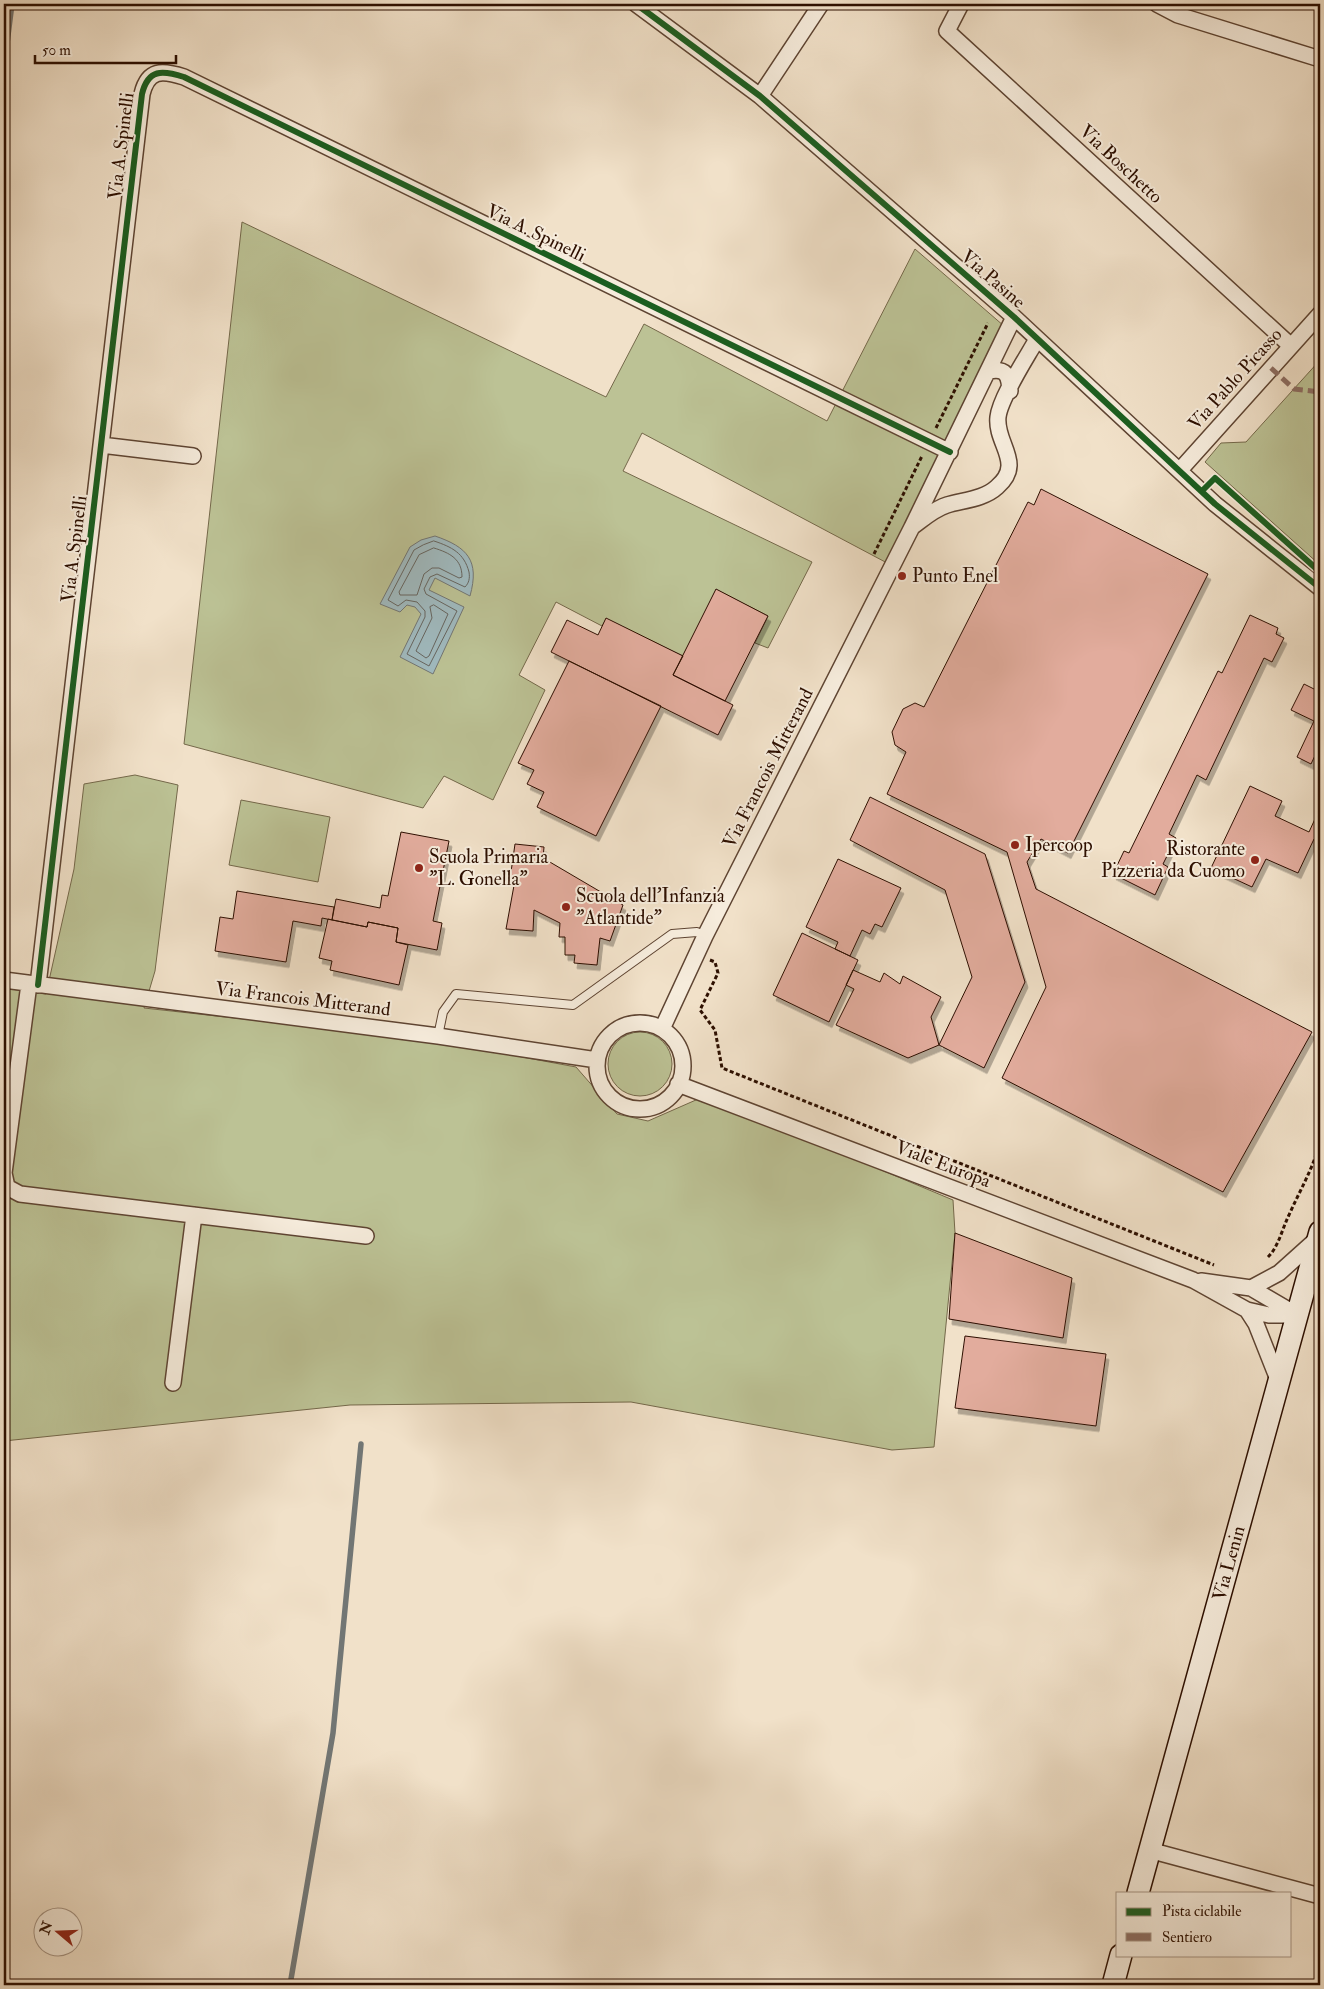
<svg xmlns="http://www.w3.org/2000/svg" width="1324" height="1989" viewBox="0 0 1324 1989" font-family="'IM FELL Double Pica',serif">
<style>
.green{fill:#bcc295;stroke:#74684a}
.water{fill:#a0bbc1;stroke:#727674}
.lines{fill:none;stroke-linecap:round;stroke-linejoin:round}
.shore{stroke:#666560;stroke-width:1}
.stream{stroke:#727674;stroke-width:5.5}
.building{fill:#e2ac9d;stroke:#2d0f00;filter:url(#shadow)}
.service-casing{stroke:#5e4432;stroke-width:10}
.minor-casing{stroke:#5e4432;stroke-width:18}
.secondary-casing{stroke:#2d0f00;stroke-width:24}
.path{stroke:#2d0f00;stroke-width:3;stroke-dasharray:4 2.5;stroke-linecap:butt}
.service{stroke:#f6ecdc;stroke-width:8}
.minor{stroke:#f6ecdc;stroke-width:15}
.secondary{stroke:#f6ecdc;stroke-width:21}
.quiet{stroke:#8d6e63;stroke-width:5;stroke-dasharray:10 5;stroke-linecap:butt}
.cycleway-casing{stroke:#f6ecdc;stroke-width:9}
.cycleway{stroke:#1b5e20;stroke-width:6}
.poi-dot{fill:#8f2418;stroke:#f6ecdc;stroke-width:2}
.labels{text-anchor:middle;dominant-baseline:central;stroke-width:4;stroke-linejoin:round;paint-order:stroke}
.street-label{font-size:19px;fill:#2d0f00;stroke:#f6ecdc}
.poi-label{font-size:19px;fill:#2d0f00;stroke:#f6ecdc;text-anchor:start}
</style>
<defs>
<filter id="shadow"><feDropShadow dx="3" dy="5.5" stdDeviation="0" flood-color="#0004"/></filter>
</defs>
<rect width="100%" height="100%" fill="#f1e1c9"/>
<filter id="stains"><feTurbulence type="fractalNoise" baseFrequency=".004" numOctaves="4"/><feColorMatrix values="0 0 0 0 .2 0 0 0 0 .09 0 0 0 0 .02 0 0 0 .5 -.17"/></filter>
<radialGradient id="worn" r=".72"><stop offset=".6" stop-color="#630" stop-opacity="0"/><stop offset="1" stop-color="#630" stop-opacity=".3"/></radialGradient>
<path class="green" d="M242 222 606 397 644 324 827 421 915 249 1004 326 889 564 642 433 623 471 812 562 768 648 755 643 768 616 717 590 683 656 606 619 602 626 556 602 519 675 545 690 493 800 444 776 423 808 184 744Z
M1320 360V565L1205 462 1221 443 1246 442Z
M135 775 178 785 155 971 144 1008 425 1039 576 1067 617 1114 648 1121 705 1096 953 1200 955 1233 934 1447 892 1450 631 1402 350 1405 4 1441V988L46 994 74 869 84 784Z
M241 800 330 817 318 882 229 865Z
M608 1064a32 32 0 1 1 64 0a32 32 0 1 1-64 0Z"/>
<path class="water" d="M435 536C467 547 480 560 470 596L435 578 429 590 464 607 433 674 400 657 421 614 415 607 407 605 400 612 380 604 410 547 421 540Z"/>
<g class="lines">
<path class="shore" d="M434 541C452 547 464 553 469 572 470 578 469 583 465 587L437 574 430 577 424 589 426 594 457 611 429 666 407 654 425 617V611L417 602 406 600 398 606 388 600 414 550 423 545Z
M434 548C450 553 462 559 462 577L459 578 439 568H432L424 574 417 595H400L399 592 419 555Z
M434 605 448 614 429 656 426 658 416 651 432 618 430 607Z"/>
<path class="stream" d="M4 67 12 4
M290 1985 333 1733 361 1444"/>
</g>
<path class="building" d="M1041 489 1208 574 1068 853 1041 839 1027 862 1036 889 1312 1032 1223 1192 1002 1078 1046 987 1007 852 887 794 906 752 895 745 892 732 903 709 915 703 924 707 1028 502 1034 505Z
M716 589 768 616 725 701 673 675Z
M1250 615 1278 628 1276 634 1284 638 1272 662 1264 658 1206 780 1197 775 1169 834 1176 838 1163 864 1168 867 1155 895 1113 874 1124 851 1129 853 1218 671 1222 673Z
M606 618 683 656 673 675 733 705 718 735 551 652 567 620 598 635Z
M569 661 661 706 596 836 537 807 544 792 527 784 534 770 518 763Z
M1304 684 1320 692V745L1311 764 1297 757 1314 721 1291 710Z
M1250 786 1282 801 1275 816 1309 832 1320 808V842L1314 839 1298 873 1266 859 1252 887 1211 868Z
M870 797 985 854 1025 982 984 1068 939 1045 972 977 945 890 850 840Z
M401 832 449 841 433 921 442 923 437 950 396 942 398 928 368 922 367 927 332 920 336 899 380 908 382 895 388 896Z
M515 844 544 847 543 858 623 905 610 941 600 938 597 965 574 963 575 955H565V937H559L560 923 534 910 533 931 506 929 515 880 510 879Z
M838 859 901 888 882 927 875 924 870 934 862 930 850 956 835 949 838 942 806 927Z
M237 891 334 907 332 920 322 918 321 926 293 921 286 962 215 951 220 917 233 919Z
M328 919 367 927 368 922 398 928 396 942 408 945 399 985 330 970 332 961 319 958Z
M802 933 858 960 829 1022 773 995Z
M853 970 880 982 884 973 900 984 903 976 941 997 931 1017 939 1045 908 1058 836 1025 854 989 846 985Z
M955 1233 1072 1278 1063 1338 949 1319Z
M965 1336 1106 1354 1096 1426 955 1408Z"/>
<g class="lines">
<g class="service-casing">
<path id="service" d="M438 1036 443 1012 456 994 573 1005 672 934 697 932 705 936"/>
</g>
<g class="minor-casing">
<path id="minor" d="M636 4 760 96 1014 317 1215 504 1320 588
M961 4 947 31 1291 346
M1157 4 1178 15 1320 59
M760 96 821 4
M1014 317 912 527C923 519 934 509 947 505 964 500 984 499 997 487 1025 463 995 444 998 417 1000 398 1027 357 1037 339
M989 371C1006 368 1009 375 1010 391
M101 445 193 456
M1180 470 1320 314
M4 980 438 1036 597 1060
M29 984 4 1173 7 1187 20 1194 366 1236
M38 985 142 94C148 69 162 70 184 77L950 452
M597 1066a43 43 0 1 1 86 0a43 43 0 1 1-86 0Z
M662 1029 705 936 912 527
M678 1084 1193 1280 1247 1310 1256 1324 1279 1382
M1201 1281 1251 1288 1279 1273 1318 1238
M1251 1288 1297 1315
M1247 1310 1269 1315H1297
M173 1383 194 1215
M1149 1850 1320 1896"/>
</g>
<g class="secondary-casing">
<g id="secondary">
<path id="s1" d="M1138 1893 1320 1232"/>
<path d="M1113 1985 1121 1955"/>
</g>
</g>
<path class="path" d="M936 428 988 323
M874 554 922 456
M710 960 715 962 718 973 700 1010 715 1030 722 1068 1214 1265
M1268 1257C1279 1246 1282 1229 1289 1215 1300 1190 1313 1169 1320 1142"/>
<use href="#service" class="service"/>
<use href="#minor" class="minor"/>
<use href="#secondary" class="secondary"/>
<path class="quiet" d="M1271 368 1294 389 1320 392"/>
<g class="cycleway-casing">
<path id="cycleway" d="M636 4 760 96 1014 317 1215 504 1320 588
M1202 491 1215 478 1320 572
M38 985 142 94C148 69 162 70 184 77L950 452"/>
</g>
<use href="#cycleway" class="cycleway"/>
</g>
<g class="poi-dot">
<circle cx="902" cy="576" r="5"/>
<circle cx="1015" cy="845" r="5"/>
<circle cx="1255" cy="860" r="5"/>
<circle cx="419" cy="868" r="5"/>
<circle cx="566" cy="907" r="5"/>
</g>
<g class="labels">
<g class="street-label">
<text transform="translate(121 146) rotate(-83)">Via A. Spinelli</text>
<text transform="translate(1121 164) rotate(43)">Via Boschetto</text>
<text transform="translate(536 233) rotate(26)">Via A. Spinelli</text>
<text transform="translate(993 279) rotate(41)">Via Pasine</text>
<text transform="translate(1235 379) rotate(-48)">Via Pablo Picasso</text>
<text transform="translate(74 549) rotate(-83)">Via A. Spinelli</text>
<text transform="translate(768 768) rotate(-63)">Via Francois Mitterand</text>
<text transform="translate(303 999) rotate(7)">Via Francois Mitterand</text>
<text transform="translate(943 1164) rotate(21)">Viale Europa</text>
<text stroke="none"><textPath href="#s1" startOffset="342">Via Lenin</textPath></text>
</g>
<g class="poi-label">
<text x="912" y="576">Punto Enel</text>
<text x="1025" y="845">Ipercoop</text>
<text x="1245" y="849" text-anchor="end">Ristorante<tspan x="1245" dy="22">Pizzeria da Cuomo</tspan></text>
<text x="429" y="857">Scuola Primaria<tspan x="429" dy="22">"L. Gonella"</tspan></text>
<text x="576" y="896">Scuola dell'Infanzia<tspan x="576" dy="22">"Atlantide"</tspan></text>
</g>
</g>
<rect width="1324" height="1989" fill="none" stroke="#f1e1c9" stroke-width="20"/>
<rect x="5" y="5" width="1314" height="1979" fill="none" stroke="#2d0f00" stroke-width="2.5"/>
<rect x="10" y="10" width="1304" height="1969" fill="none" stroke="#2d0f00"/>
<rect x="1116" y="1892" width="175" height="65" fill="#f6ecdc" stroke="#a69484"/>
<rect x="1126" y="1908" width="25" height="8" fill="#1b5e20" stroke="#a69484"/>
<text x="1162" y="1916" font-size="15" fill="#2d0f00">Pista ciclabile</text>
<rect x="1126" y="1933" width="25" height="8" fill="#8d6e63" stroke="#a69484"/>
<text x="1162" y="1942" font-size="15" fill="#2d0f00">Sentiero</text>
<g transform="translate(58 1932) rotate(289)"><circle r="24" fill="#f6ecdc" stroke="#a69484"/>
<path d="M0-4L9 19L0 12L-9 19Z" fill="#8f2418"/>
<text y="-8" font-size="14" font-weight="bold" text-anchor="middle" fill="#2d0f00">N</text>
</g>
<path d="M35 55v8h141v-8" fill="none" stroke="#2d0f00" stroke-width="2.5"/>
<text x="42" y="55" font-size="15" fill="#2d0f00" stroke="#f6ecdc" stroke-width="4" paint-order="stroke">50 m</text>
<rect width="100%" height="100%" filter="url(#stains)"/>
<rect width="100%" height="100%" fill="url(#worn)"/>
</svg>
